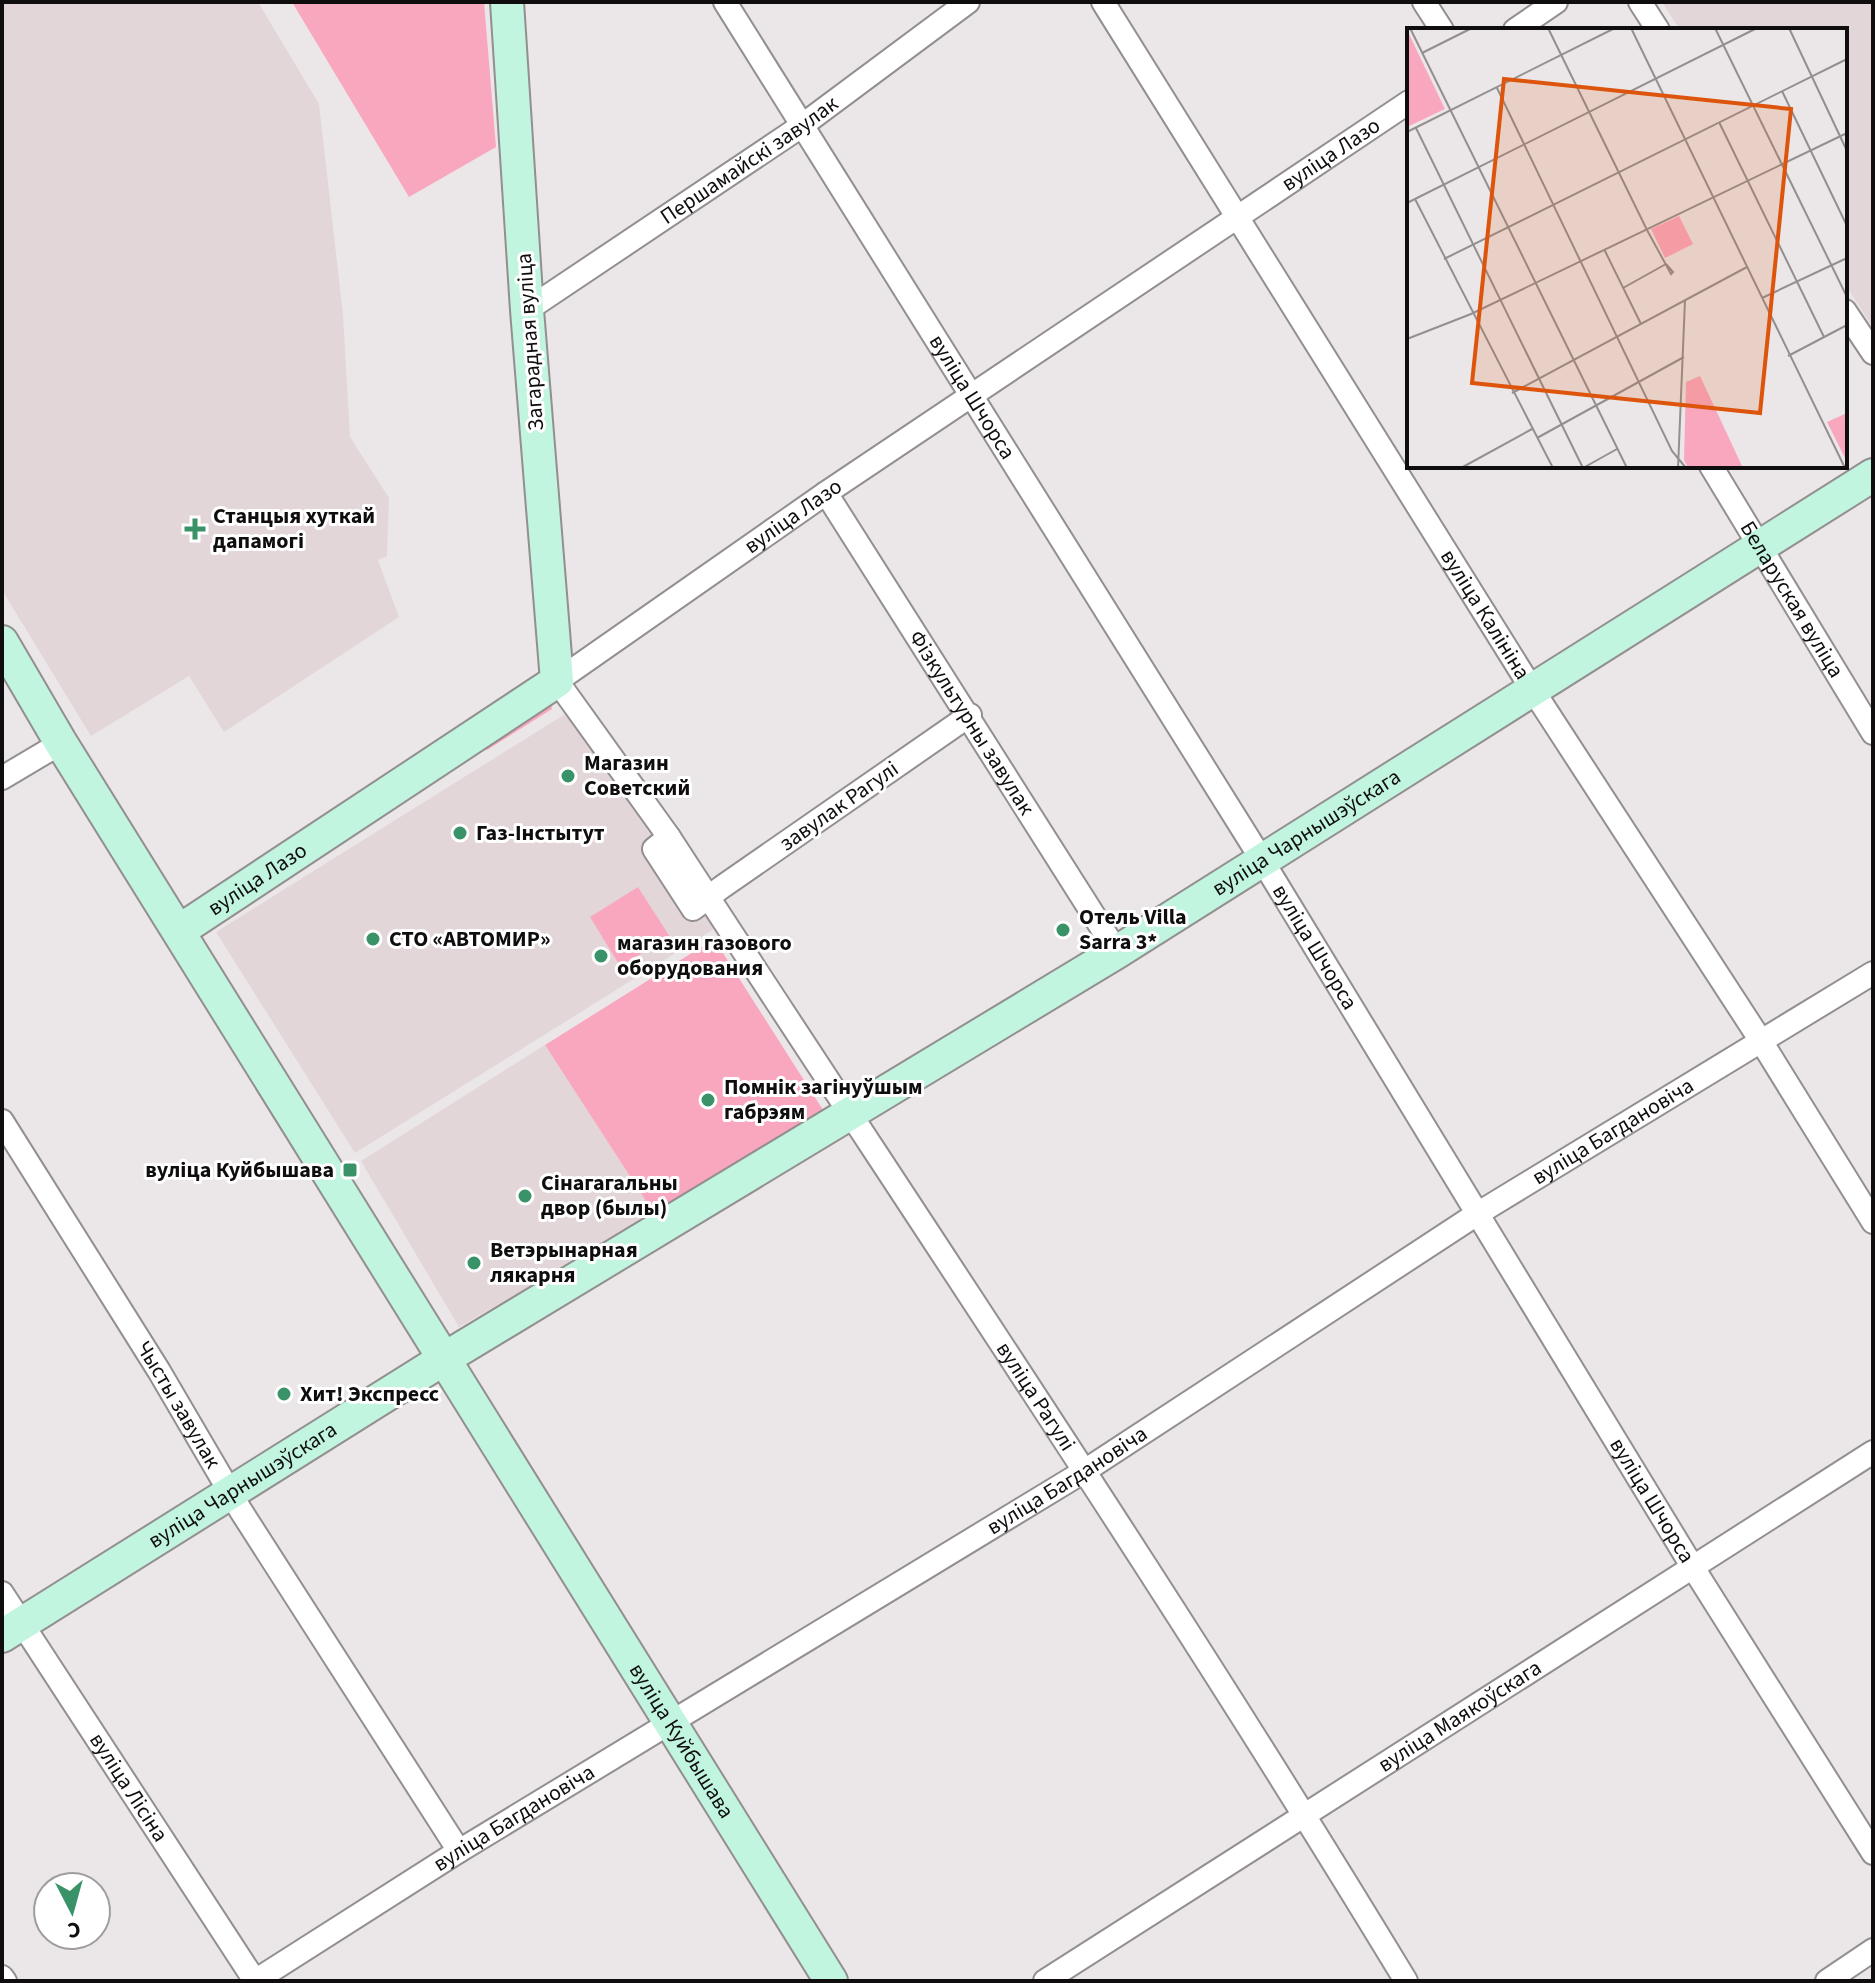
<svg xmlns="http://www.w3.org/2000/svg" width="1875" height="1983" viewBox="0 0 1875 1983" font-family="'Source Sans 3',sans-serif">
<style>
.built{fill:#e3d6d9}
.green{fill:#f9a7bf}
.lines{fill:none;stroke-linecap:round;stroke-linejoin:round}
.street-casing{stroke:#938f90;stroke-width:26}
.secondary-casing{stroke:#938f90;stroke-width:36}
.street{stroke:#fff;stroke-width:22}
.secondary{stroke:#c1f5df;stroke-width:32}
.poi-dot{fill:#3a9368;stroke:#fff;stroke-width:3}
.labels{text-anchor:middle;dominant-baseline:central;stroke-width:6;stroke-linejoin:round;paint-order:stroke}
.street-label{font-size:22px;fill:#0f0d0e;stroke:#fff}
.poi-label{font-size:22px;font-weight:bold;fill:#0f0d0e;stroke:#fff;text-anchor:start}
.inset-road{fill:none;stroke:#938f90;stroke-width:2}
.view{fill:#dd550c;fill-opacity:0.15;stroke:#dd550c;stroke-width:4}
.inset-edge{fill:none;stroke:#0f0d0e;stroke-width:4}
</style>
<rect width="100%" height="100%" fill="#ebe6e7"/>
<path class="built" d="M2 2H258L319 104 343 315 350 437 389 498 387 556 378 560 399 617 224 732 189 676 91 736 2 590Z
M1662 2H1873V328L1845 284V30H1680Z
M578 706 717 927 355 1153 216 932Z
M545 1045 655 1215 459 1327 361 1161Z"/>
<path class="green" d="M292 2H484L496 147 409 197Z
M550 699 552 709 487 750 482 745Z
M638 887 670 937 620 966 590 917Z
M714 939 825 1113 655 1215 545 1045Z"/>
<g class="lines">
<g class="street-casing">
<g id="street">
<path id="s1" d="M725 2 1262 860 1692 1566 1873 1853"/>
<path id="s2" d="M1103 2 1525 678 1761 1041 1873 1222"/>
<path d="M1424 2 1442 30"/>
<path d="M1640 2 1658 30"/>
<path d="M1515 30 1556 2"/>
<path id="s3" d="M527 310 800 127 968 2"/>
<path d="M1845 311 1873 353"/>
<path id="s4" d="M1711 466 1873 733"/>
<path id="s5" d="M826 493 1117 952"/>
<path id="s6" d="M970 715 722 887 693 909 654 849 669 837C916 1217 1171 1593 1406 1981"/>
<path d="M2 778 61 743"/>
<path id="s7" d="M669 837 557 681 826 493 1409 102"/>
<path id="s8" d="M2 1121 159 1371 241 1511 459 1851"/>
<path id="s9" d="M2 1593 255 1981"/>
<path d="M2 1977 5 1981"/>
<path id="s10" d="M255 1981 459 1851 1083 1472 1477 1214 1873 973"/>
<path id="s11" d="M1045 1981 1873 1452"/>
<path d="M1827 1981 1873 1950"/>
</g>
</g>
<g class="secondary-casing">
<g id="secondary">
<path id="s12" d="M2 642 61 743 831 1981"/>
<path id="s13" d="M179 931 557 681 527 310 507 2"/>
<path id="s14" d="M2 1636 442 1360 1117 952 1873 475"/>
</g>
</g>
<use href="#street" class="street"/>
<use href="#secondary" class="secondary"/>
</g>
<g class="poi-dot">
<path d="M191 517h8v8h8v8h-8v8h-8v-8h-8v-8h8z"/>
<circle cx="568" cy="776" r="8"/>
<circle cx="460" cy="833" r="8"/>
<circle cx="1063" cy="930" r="8"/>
<circle cx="373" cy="939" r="8"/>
<circle cx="601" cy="956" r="8"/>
<circle cx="708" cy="1100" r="8"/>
<rect x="342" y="1162" width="16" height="16" rx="4"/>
<circle cx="525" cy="1196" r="8"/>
<circle cx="474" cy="1263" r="8"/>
<circle cx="284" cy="1394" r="8"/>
</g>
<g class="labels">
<g class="street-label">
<text stroke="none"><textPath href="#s7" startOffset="1128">вуліца Лазо</textPath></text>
<text stroke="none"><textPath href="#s3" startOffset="268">Першамайскі завулак</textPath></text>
<text transform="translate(530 342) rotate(-94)">Загарадная вуліца</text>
<text stroke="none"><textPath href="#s1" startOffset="466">вуліца Шчорса</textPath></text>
<text stroke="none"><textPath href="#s7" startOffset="480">вуліца Лазо</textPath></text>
<text stroke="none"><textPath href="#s4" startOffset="156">Беларуская вуліца</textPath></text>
<text stroke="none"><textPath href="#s2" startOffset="722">вуліца Калініна</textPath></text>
<text stroke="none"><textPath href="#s5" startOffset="272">Фізкультурны завулак</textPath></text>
<text transform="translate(839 806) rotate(-35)">завулак Рагулі</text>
<text stroke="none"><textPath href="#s14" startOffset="1532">вуліца Чарнышэўскага</textPath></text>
<text stroke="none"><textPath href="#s13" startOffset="94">вуліца Лазо</textPath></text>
<text stroke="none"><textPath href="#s1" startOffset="1114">вуліца Шчорса</textPath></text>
<text stroke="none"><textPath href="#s10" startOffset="1602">вуліца Багдановіча</textPath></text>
<text stroke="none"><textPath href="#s6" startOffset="1098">вуліца Рагулі</textPath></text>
<text stroke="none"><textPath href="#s8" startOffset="334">Чысты завулак</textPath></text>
<text stroke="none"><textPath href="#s10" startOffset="954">вуліца Багдановіча</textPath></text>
<text stroke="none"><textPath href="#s14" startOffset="284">вуліца Чарнышэўскага</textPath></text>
<text stroke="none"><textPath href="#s1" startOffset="1762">вуліца Шчорса</textPath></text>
<text stroke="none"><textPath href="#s11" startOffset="492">вуліца Маякоўскага</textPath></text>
<text stroke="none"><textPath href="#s12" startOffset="1292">вуліца Куйбышава</textPath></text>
<text stroke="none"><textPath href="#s9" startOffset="232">вуліца Лісіна</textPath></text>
<text stroke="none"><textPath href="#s10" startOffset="306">вуліца Багдановіча</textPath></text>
</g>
<g class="poi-label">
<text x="213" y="516">Станцыя хуткай<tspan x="213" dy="25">дапамогі</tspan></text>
<text x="584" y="763">Магазин<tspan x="584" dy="25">Советский</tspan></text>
<text x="476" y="833">Газ-Інстытут</text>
<text x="1079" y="917">Отель Villa<tspan x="1079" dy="25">Sarra 3*</tspan></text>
<text x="389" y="939">СТО «АВТОМИР»</text>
<text x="617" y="943">магазин газового<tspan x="617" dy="25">оборудования</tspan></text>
<text x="724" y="1087">Помнік загінуўшым<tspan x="724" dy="25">габрэям</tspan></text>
<text x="334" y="1170" text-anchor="end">вуліца Куйбышава</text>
<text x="541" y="1183">Сінагагальны<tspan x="541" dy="25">двор (былы)</tspan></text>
<text x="490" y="1250">Ветэрынарная<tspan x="490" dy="25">лякарня</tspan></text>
<text x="300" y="1394">Хит! Экспресс</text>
</g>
</g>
<g transform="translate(1407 28)">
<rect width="440" height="440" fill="#ebe6e7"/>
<path d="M0 2 38 81 0 99ZM272 188 286 216 258 230 244 201ZM293 348 336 440H281L277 432 279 354ZM440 385V434L420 394Z" fill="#f9a7bf"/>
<path class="inset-road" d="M3 0 220 440M141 0 240 202 264 246 266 244 259 236M224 0 438 440M308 0 440 269M382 0 440 123M15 25 65 0M90 60 265 423 279 440M375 63 440 198M312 94 417 309M9 100 176 440M0 104 208 0M8 171 146 440M0 175 350 0M197 221 234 296M37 231 440 31M216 260 259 236M355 270 440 230M0 311 64 286 440 105M381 328 440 297M105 365 340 239M130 410 277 329M54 440 125 401M176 440 210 421M271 440 278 272"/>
<path class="view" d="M97 51 384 81 353 385 65 355Z"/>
<rect width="440" height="440" class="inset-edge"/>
</g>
<rect width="1875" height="1983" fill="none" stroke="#0f0d0e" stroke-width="8"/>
<g transform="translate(72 1911) rotate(174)"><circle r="38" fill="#ffffff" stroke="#9f9e9f" stroke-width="2"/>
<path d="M0-6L14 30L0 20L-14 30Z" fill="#3a9368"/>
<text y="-12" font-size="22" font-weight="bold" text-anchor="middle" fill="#0f0d0e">С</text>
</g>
</svg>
